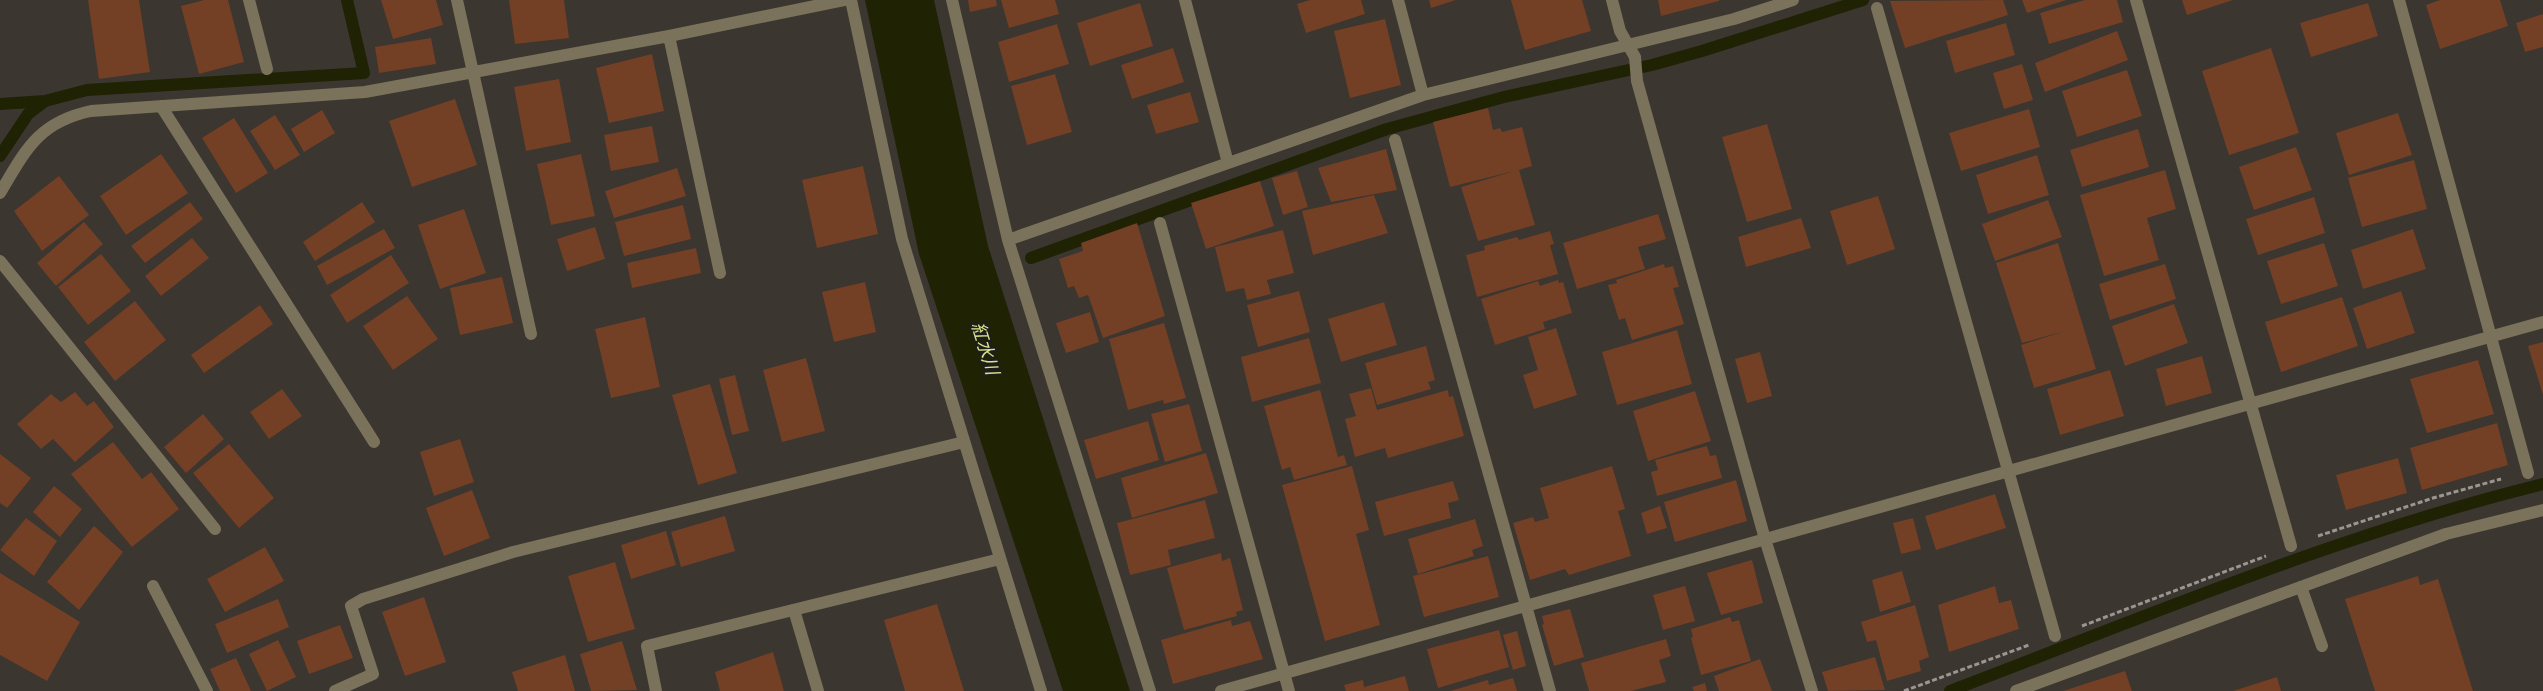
<svg xmlns="http://www.w3.org/2000/svg" width="2543" height="691" viewBox="0 0 2543 691" font-family="'Exo 2','Noto Sans JP',sans-serif">
<style>
.water{fill:#1f2203}
.lines{fill:none;stroke-linecap:round;stroke-linejoin:round}
.stream{stroke:#1f2203;stroke-width:12}
.building{fill:#733f25}
.path{stroke:#9b9691;stroke-width:3;stroke-dasharray:5 2.5;stroke-linecap:butt}
.service{stroke:#7a725a;stroke-width:12}
.minor{stroke:#7a725a;stroke-width:12}
.labels{text-anchor:middle;dominant-baseline:central;stroke-width:4.5;stroke-linejoin:round;paint-order:stroke}
.water-label{font-size:18px;font-style:italic;fill:#d9e38a;stroke:#201e1b}
</style>
<rect width="100%" height="100%" fill="#3b3630"/>
<path class="water" d="M865 0H934L988 246 1130 691H1063L919 254Z"/>
<g class="lines">
<path class="stream" d="M0 104 45 101
M0 156 28 114 45 101 87 90 364 73 347 0
M1031 258 1387 129 1504 97 1652 65 1702 51 1863 0
M1950 691C2145 617 2340 534 2543 484"/>
</g>
<path class="building" d="M88 0H139L150 72 99 79Z
M204 0H228L244 62 199 74 181 6Z
M381 0H436L443 25 393 39Z
M509 0H564L569 38 515 44Z
M968 0H996L997 6 970 12Z
M1001 0H1055L1059 14 1009 28Z
M1310 0H1361L1365 14 1306 33 1297 4Z
M1429 0H1456L1431 8Z
M1511 0H1582L1591 31 1525 50Z
M1658 0H1719V1L1661 16Z
M2003 0 2008 15 1905 48 1890 1Z
M2022 0H2066L2027 13Z
M2085 0H2117L2123 22 2049 44 2040 13Z
M2182 0H2233L2187 15Z
M2440 0H2500L2508 26 2440 49 2426 5Z
M1140 3 1153 46 1090 66 1077 23Z
M2368 3 2378 36 2311 57 2300 23Z
M2543 14V47L2525 52 2516 23Z
M1385 19 1401 85 1350 98 1334 31Z
M2006 23 2015 55 1955 73 1946 41Z
M1057 24 1069 64 1009 82 998 42Z
M2117 31 2128 60 2045 92 2035 63Z
M431 38 436 64 379 73 375 47Z
M1173 48 1184 82 1132 99 1121 65Z
M2271 48 2299 133 2229 155 2202 71Z
M652 54 664 111 609 123 596 68Z
M2022 64 2033 100 2004 109 1993 73Z
M2127 70 2142 116 2077 137 2062 91Z
M1055 74 1072 132 1027 145 1011 86Z
M559 79 571 142 526 151 514 87Z
M1190 92 1199 122 1156 134 1147 105Z
M455 99 477 165 412 187 389 121Z
M1488 108 1493 130 1500 128 1502 132 1522 127 1532 166 1519 170 1535 225 1478 241 1461 187 1514 171 1450 187 1433 122Z
M2029 109 2040 147 1961 171 1949 133Z
M322 110 335 133 304 152 291 129Z
M2398 113 2412 155 2349 175 2336 133Z
M275 115 300 155 275 170 250 131Z
M234 118 268 173 236 193 202 138Z
M1767 124 1792 209 1747 222 1722 137Z
M652 126 659 162 611 171 604 135Z
M2138 129 2149 167 2082 187 2070 150Z
M2296 147 2312 190 2254 210 2239 167Z
M1386 149 1397 190 1331 202 1318 168Z
M161 154 188 193 126 235 100 196Z
M581 154 595 216 551 225 537 164Z
M2037 155 2049 195 1988 214 1976 175Z
M2414 160 2427 209 2362 227 2348 178Z
M863 166 878 234 817 248 802 180Z
M677 168 686 196 614 218 605 191Z
M2165 170 2176 209 2147 218 2159 260 2104 276 2080 195Z
M1297 171 1308 207 1283 215 1272 178Z
M59 176 89 215 42 251 14 211Z
M1260 181 1274 226 1206 249 1191 203Z
M1374 195 1388 233 1313 255 1302 211Z
M1878 196 1895 249 1847 265 1830 211Z
M2314 197 2325 233 2258 255 2246 219Z
M2048 200 2062 237 1995 261 1982 224Z
M190 202 203 219 145 263 131 246Z
M362 202 375 222 315 261 303 242Z
M683 205 691 239 624 256 615 222Z
M464 209 486 273 440 289 418 225Z
M1658 214 1666 239 1638 247 1645 269 1577 289 1563 243Z
M1801 218 1811 248 1746 267 1738 237Z
M84 222 103 244 56 286 37 263Z
M1137 223 1165 316 1103 338 1088 295 1079 298 1074 286 1068 288 1059 259 1083 251 1081 243Z
M595 227 605 259 567 271 557 239Z
M384 229 395 248 327 285 317 266Z
M2413 229 2426 269 2363 289 2351 250Z
M1283 230 1294 273 1267 280 1271 294 1247 300 1244 288 1226 292 1215 247Z
M1550 231 1554 244 1550 245 1558 274 1477 297 1466 255 1485 250 1484 246 1517 237 1519 240Z
M192 238 209 258 161 296 145 276Z
M2058 243 2096 369 2034 388 2021 345 2065 331 2022 343 1996 263Z
M2324 243 2338 286 2281 304 2267 261Z
M696 248 701 273 632 288 627 263Z
M101 254 131 291 88 325 58 287Z
M391 255 409 283 347 323 330 295Z
M1664 264 1665 268 1673 266 1679 287 1673 288 1684 324 1632 340 1625 318 1619 320 1608 285 1617 283 1616 280Z
M2165 264 2176 299 2110 320 2099 284Z
M502 277 513 323 460 335 450 288Z
M1558 280 1559 283 1563 282 1572 313 1543 322 1545 329 1495 345 1481 299 1538 281 1540 286Z
M865 282 876 332 834 342 822 292Z
M1299 291 1310 332 1258 347 1247 305Z
M2401 291 2415 333 2367 349 2353 308Z
M407 296 438 339 393 370 363 326Z
M2342 297 2358 346 2281 372 2265 322Z
M135 301 166 340 115 381 84 342Z
M1384 302 1397 345 1341 362 1328 319Z
M2174 304 2188 343 2125 366 2112 326Z
M260 305 273 324 204 373 191 355Z
M1090 312 1099 342 1066 353 1056 323Z
M645 317 660 387 611 398 595 329Z
M1164 323 1186 398 1164 404 1163 400 1128 410 1109 339Z
M1556 328 1577 395 1534 409 1523 375 1538 370 1528 337Z
M1677 330 1692 384 1617 405 1602 352Z
M1309 338 1321 383 1252 402 1241 357Z
M2543 342V395L2528 346Z
M1426 346 1435 380 1428 382 1431 389 1377 405 1365 363Z
M1760 352 1772 396 1747 403 1735 359Z
M2202 356 2212 393 2166 406 2156 369Z
M806 358 825 431 782 442 763 370Z
M2478 360 2494 414 2427 433 2410 379Z
M2110 370 2124 416 2060 435 2047 389Z
M735 375 749 431 732 435 719 379Z
M710 384 737 473 698 485 672 395Z
M1371 388 1377 410 1448 390 1449 397 1453 396 1464 436 1388 458 1385 448 1355 457 1345 419 1356 416 1349 394Z
M282 389 302 416 269 439 250 412Z
M1320 390 1338 457 1344 455 1347 465 1294 480 1290 467 1282 470 1264 406Z
M1695 391 1711 441 1648 461 1633 411Z
M75 392 87 406 94 401 114 427 75 462 53 439 41 449 17 424 51 394 61 402Z
M1189 404 1202 451 1165 462 1151 414Z
M203 414 224 439 186 473 164 447Z
M1148 421 1159 460 1096 479 1084 440Z
M2497 423 2508 465 2422 490 2410 448Z
M460 439 474 482 434 496 420 452Z
M113 442 142 479 151 472 179 509 132 547 71 474Z
M229 444 274 498 239 528 193 473Z
M1707 446 1710 456 1716 455 1722 478 1657 496 1651 472 1658 470 1655 460Z
M1206 453 1218 493 1132 518 1121 478Z
M0 454 31 478 7 508 0 503Z
M2398 458 2407 493 2346 510 2336 475Z
M1352 466 1369 530 1356 534 1380 625 1325 641 1282 485Z
M1612 466 1625 509 1618 511 1631 556 1569 575 1565 569 1530 580 1513 523 1533 517 1535 522 1549 518 1540 488Z
M1736 480 1747 521 1675 542 1664 502Z
M1453 481 1459 500 1448 503 1451 518 1384 536 1375 502Z
M54 486 82 509 60 537 33 512Z
M472 490 490 538 444 556 426 508Z
M1995 494 2006 528 1936 550 1925 516Z
M1205 500 1215 538 1168 550 1171 565 1130 575 1117 523Z
M1660 506 1667 528 1647 534 1641 513Z
M725 516 735 551 681 567 671 532Z
M26 518 57 541 34 576 0 550Z
M1913 518 1921 549 1901 554 1893 523Z
M1475 519 1483 546 1472 550 1474 556 1418 574 1408 539Z
M94 526 123 552 79 610 47 582Z
M666 531 676 565 631 579 621 545Z
M265 547 284 581 225 612 207 579Z
M1221 553 1222 561 1230 558 1243 610 1236 612 1237 616 1184 630 1167 568Z
M1488 556 1499 597 1424 617 1413 576Z
M1752 560 1763 603 1721 615 1707 573Z
M615 562 635 629 588 642 568 576Z
M1902 571 1911 602 1880 612 1872 580Z
M0 573 80 622 47 681 0 655Z
M2418 576 2420 585 2438 579 2473 691H2375L2345 599Z
M1685 586 1695 621 1663 630 1653 595Z
M1995 586 1999 603 2011 600 2019 629 1949 652 1938 605Z
M424 597 446 662 405 676 382 612Z
M278 599 289 627 227 653 215 624Z
M937 604 964 691H905L884 620Z
M1915 605 1929 657 1919 661 1921 671 1887 681 1876 640 1867 642 1861 622Z
M1570 609 1584 657 1554 666 1542 625 1544 624 1542 616Z
M1730 617 1732 622 1739 620 1751 661 1701 675 1691 638 1693 637 1691 629Z
M1231 620 1232 626 1250 621 1263 659 1173 684 1161 640Z
M340 625 353 658 309 674 297 641Z
M1499 630 1509 667 1438 688 1427 649Z
M1517 631 1526 666 1513 670 1503 635Z
M1666 639 1671 656 1659 660 1666 682 1631 691H1589L1581 663Z
M278 640 296 677 267 691 249 654Z
M622 641 637 690 591 691 580 654Z
M773 652 784 691H720L715 672Z
M565 655 575 691H518L512 672Z
M1875 657 1885 690 1828 691 1822 672Z
M236 658 251 691H220L210 669Z
M1760 659 1772 691H1719L1714 676Z
M2125 671 2132 691H2063Z
M1405 676 1409 691H1346L1344 685 1363 680 1364 687Z
M2277 677 2281 691H2233Z
M1513 678 1517 691H1450L1488 680 1489 685Z
M1705 683 1707 691H1694L1692 687Z"/>
<g class="lines">
<path class="path" d="M2318 536 2433 498 2501 479
M2082 626 2266 556
M1904 691 2029 645"/>
<path class="service" d="M2301 587 2322 646
M794 610 818 691"/>
<path class="minor" d="M249 0 267 69
M457 0 531 334
M851 0 902 239 1041 691
M952 0 1008 240 1150 691
M1185 0 1228 163
M1398 0 1423 95
M1612 0 1620 31 1635 57 1637 81 1765 539 1812 691
M2136 0 2291 546
M2399 0 2528 473
M1877 8 2055 636
M669 36 720 273
M161 106 374 442
M1395 140 1550 691
M0 193C26 149 39 122 91 111L365 92 669 36 844 0
M1160 223 1289 691
M1008 240 1423 95 1734 19 1793 0
M0 261 215 529
M153 586 207 691
M335 691 373 674 351 606 363 599 513 552 964 442
M656 691 647 646 1000 559
M1221 691 2543 322
M2016 691 2446 534 2543 510"/>
</g>
<g class="labels">
<g class="water-label">
<text transform="translate(986 348) rotate(73)">紅水川</text>
</g>
</g>
</svg>
